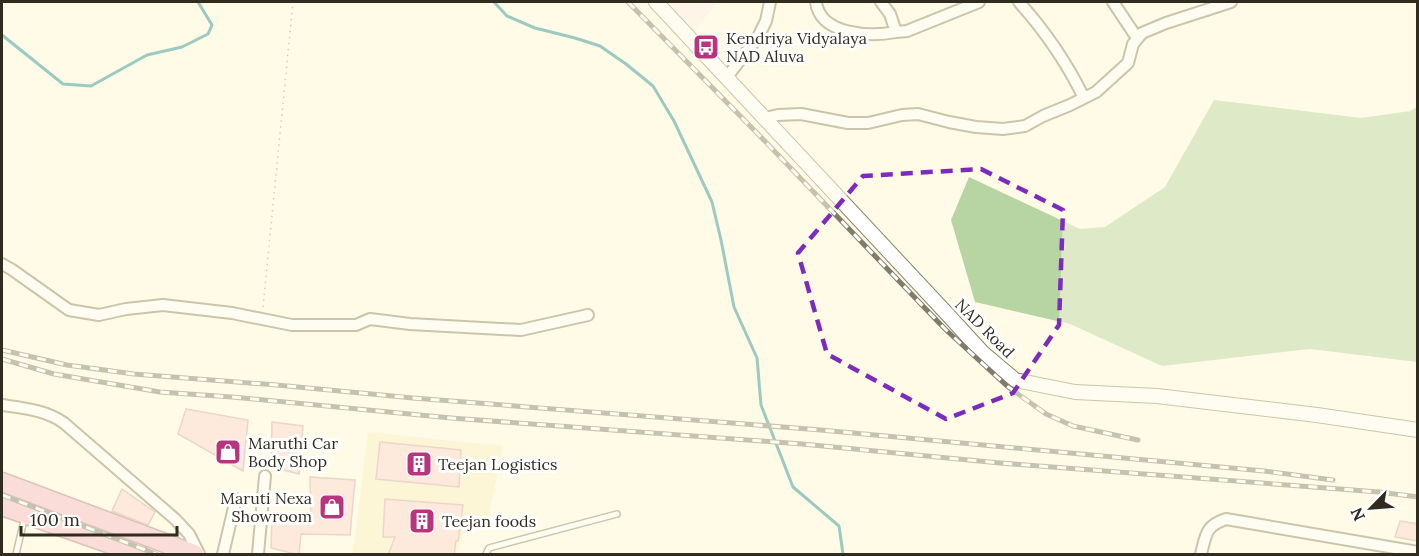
<svg xmlns="http://www.w3.org/2000/svg" width="1419" height="556" viewBox="0 0 1419 556" font-family="Lora,serif">
<style>
.built{fill:#f8f0c5}
.education{fill:#fcecea}
.green{fill:#b7d5a2}
.lines{fill:none;stroke-linecap:round;stroke-linejoin:round}
.stream{stroke:#268d99;stroke-width:3}
.building{fill:#fdd4d0;stroke:#d1aaa6;stroke-width:1.5}
.service-casing{stroke:#8a8464;stroke-width:8}
.minor-casing{stroke:#8a8464;stroke-width:14}
.tertiary-casing{stroke:#8a8464;stroke-width:16}
.trunk-casing{stroke:#ad7c84;stroke-width:21}
.path{stroke:#9a9685;stroke-width:1.5;stroke-dasharray:1.5 4.5;stroke-linecap:butt}
.service{stroke:#fff;stroke-width:5}
.minor{stroke:#fff;stroke-width:10}
.tertiary{stroke:#fff;stroke-width:14}
.trunk{stroke:#f4b8c8;stroke-width:18}
.rail-casing{stroke:#7f7c6c;stroke-width:5}
.rail{stroke:#fff;stroke-width:3;stroke-dasharray:9;stroke-linecap:butt}
.marked{fill:none;stroke:#7b2cbf;stroke-width:4.5;stroke-dasharray:12 8;stroke-linejoin:round}
.labels{text-anchor:middle;dominant-baseline:central;stroke-width:6;stroke-linejoin:round;paint-order:stroke}
.poi-label{font-size:16px;fill:#302d20;stroke:#fff;text-anchor:start}
.street-label{font-size:16px;fill:#302d20;stroke:#fff}
</style>
<rect width="100%" height="100%" fill="#fffbe6"/>
<path class="built" d="M368 432 503 446 489 516 463 534 457 554H353Z"/>
<path class="education" d="M665 2H717L694 32Z"/>
<path class="green" d="M1214 100 1361 118 1410 111 1417 107V362L1310 349 1162 366 1070 324 975 302 951 220 969 177 1080 229 1105 227 1165 187Z"/>
<g class="lines">
<path class="stream" d="M494 2 507 16 535 28 575 38 600 46 626 64 653 86 674 121 712 202 721 240 734 307 757 358 761 405 793 487 839 526 843 554
M2 35 63 84 91 86 147 55 182 47 208 34 212 25 198 2"/>
</g>
<path class="building" d="M186 409 248 420 243 471 178 434Z
M272 422 303 426 299 474 271 467Z
M380 442 461 450 459 487 376 479Z
M310 477 355 480 350 535 301 534 299 555 271 548 272 517 311 524Z
M122 489 155 512 148 525 112 511Z
M385 499 463 505 458 541H456L454 555H388L395 537H383Z
M1400 521 1418 524V541L1395 537Z"/>
<g class="lines">
<g class="service-casing">
<path id="service" d="M16 554 25 516
M486 554 489 548 617 514"/>
</g>
<g class="minor-casing">
<path id="minor" d="M816 2C820 35 870 37 896 32L890 14 881 2
M1019 2C1045 31 1067 63 1084 98
M1113 2 1137 38
M896 32 907 31 979 2
M727 77 758 37 766 21 770 2
M765 118 778 115 801 114 848 123H868L902 115 918 114 949 122 976 127 1003 129 1025 126 1043 116 1070 105 1096 92 1128 63 1133 44 1142 33 1166 23 1231 2
M2 264 11 269 69 310 99 315 126 309 163 305 232 313 292 325H356L370 319 410 324 521 330 588 315
M2 405C23 408 46 410 64 423L175 519 189 534 199 554
M223 554 236 499
M258 554 265 476
M1201 554C1206 535 1205 526 1226 519L1418 552"/>
</g>
<g class="tertiary-casing">
<path id="tertiary" d="M656 2 950 317 982 352 1015 380 1075 392 1157 396 1317 415 1418 430"/>
</g>
<g class="trunk-casing">
<path id="trunk" d="M2 482 194 554
M2 506 139 554"/>
</g>
<path class="path" d="M263 307 293 2"/>
<use href="#service" class="service"/>
<use href="#minor" class="minor"/>
<use href="#tertiary" class="tertiary"/>
<use href="#trunk" class="trunk"/>
<g class="rail-casing">
<path id="rail" d="M628 2 757 133 945 329 1007 386 1046 414 1073 426 1138 440
M2 350 67 365 134 374 277 385 413 398 821 430 1264 471 1333 480
M2 359 54 374 160 392 232 397 451 418 802 444 1000 463 1379 492 1418 497
M2 495 156 554"/>
</g>
<use href="#rail" class="rail"/>
</g>
<path d="M0 0H1419V556H0ZM981 169 1063 210 1059 325 1013 393 946 419 827 354 798 253 863 176Z" fill="#fffbe6" fill-opacity=".55" fill-rule="evenodd"/>
<path class="marked" d="M981 169 1063 210 1059 325 1013 393 946 419 827 354 798 253 863 176Z"/>
<defs>
<g id="bus-square" transform="scale(1.35)"><rect x="-9" y="-9" width="18" height="18" rx="4" fill="#b8357e" stroke="#fff"/><path d="M-5-6H5V4H4V6H2V4H-2V6H-4V4H-5ZM-3.5-4V0h7V-4ZM-3.5 1.2v1.5H-2V1.2ZM2 1.2v1.5H3.5V1.2Z" fill="#fff"/></g>
<g id="shop-square" transform="scale(1.35)"><rect x="-9" y="-9" width="18" height="18" rx="4" fill="#b8357e" stroke="#fff"/><path d="M-5-2.5h2.3a2.7 3.5 0 0 1 5.4 0H5L5.5 6h-11ZM-1.5-2.5h3a1.5 2.3 0 0 0-3 0Z" fill="#fff"/></g>
<g id="building-square" transform="scale(1.35)"><rect x="-9" y="-9" width="18" height="18" rx="4" fill="#b8357e" stroke="#fff"/><path d="M-4-6H4V6H1V3H-1V6H-4ZM-2.5-4.3h1.7v1.8h-1.7ZM.8-4.3h1.7v1.8H.8ZM-2.5-1h1.7V.8h-1.7ZM.8-1h1.7V.8H.8Z" fill="#fff"/></g>
</defs>
<g fill-rule="evenodd">
<use href="#bus-square" x="706" y="47"/>
<use href="#shop-square" x="228" y="452"/>
<use href="#building-square" x="419" y="464"/>
<use href="#shop-square" x="332" y="507"/>
<use href="#building-square" x="422" y="521"/>
</g>
<g class="labels">
<g class="poi-label">
<text x="726" y="38">Kendriya Vidyalaya<tspan x="726" dy="18">NAD Aluva</tspan></text>
<text x="248" y="443">Maruthi Car<tspan x="248" dy="18">Body Shop</tspan></text>
<text x="438" y="464">Teejan Logistics</text>
<text x="312" y="498" text-anchor="end">Maruti Nexa<tspan x="312" dy="18">Showroom</tspan></text>
<text x="442" y="521">Teejan foods</text>
</g>
<g class="street-label">
<text transform="translate(985 328) rotate(45)">NAD Road</text>
</g>
</g>
<rect width="1419" height="556" fill="none" stroke="#302d20" stroke-width="6"/>
<g transform="translate(1371 508) rotate(245)" stroke="#ffffff" stroke-width="4.5" paint-order="stroke">
<path d="M0-4.5L10 22L0 15L-10 22Z" fill="#302d20"/>
<text y="-9" font-size="16" font-weight="bold" text-anchor="middle" fill="#302d20">N</text>
</g>
<path d="M21 526v9h156v-9" fill="none" stroke="#302d20" stroke-width="3"/>
<text x="30" y="526" font-size="18" fill="#302d20" stroke="#ffffff" stroke-width="4.5" paint-order="stroke">100 m</text>
</svg>
